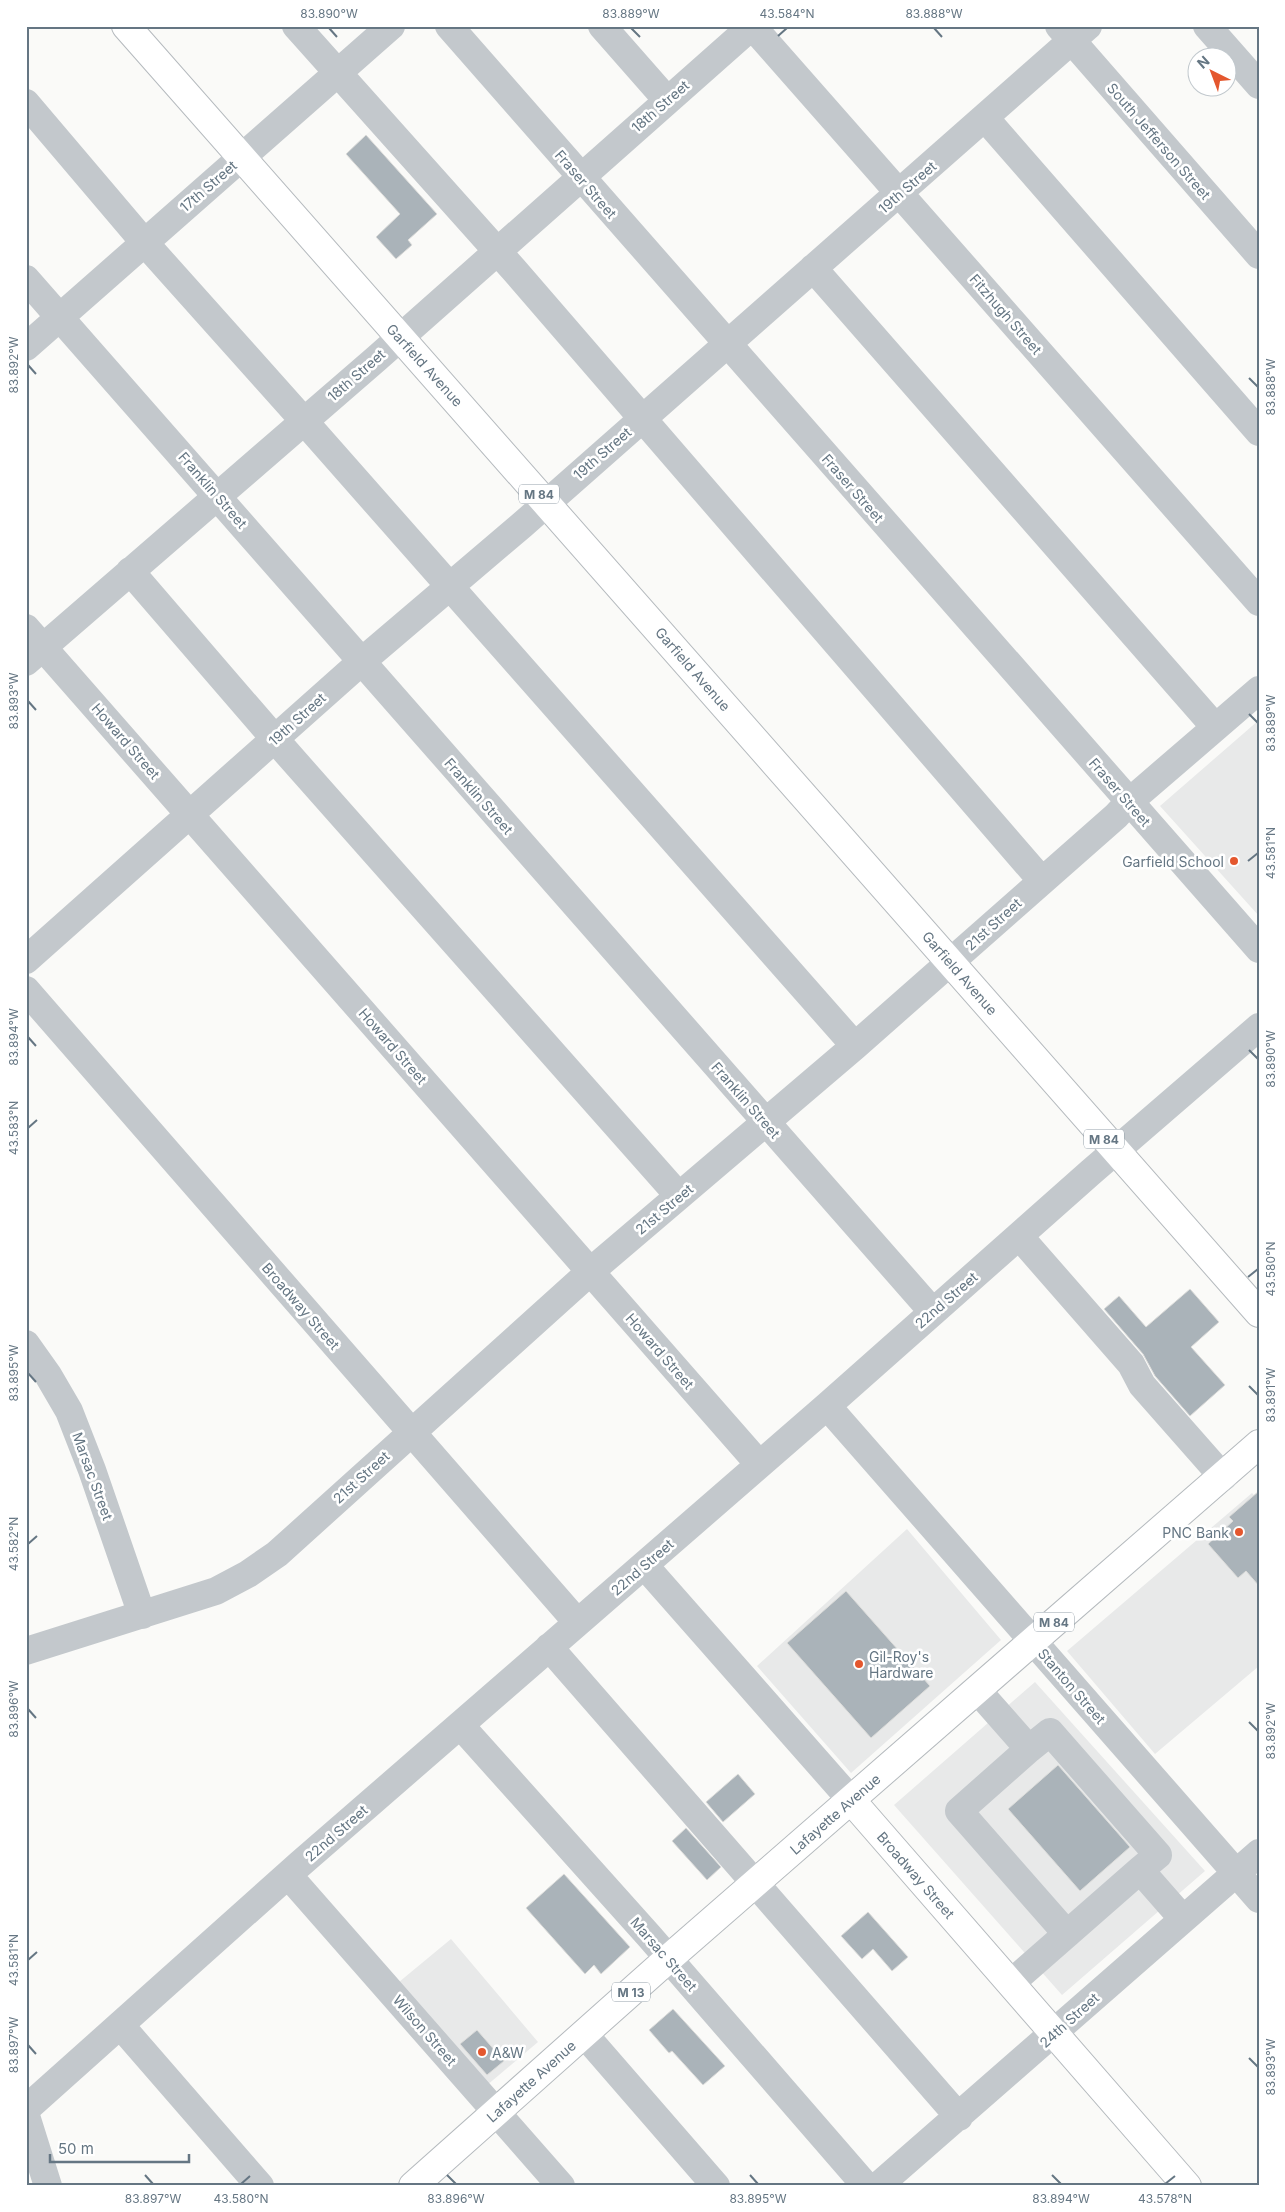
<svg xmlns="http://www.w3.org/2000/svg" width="1285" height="2212" viewBox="0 0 1285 2212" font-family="Inter,sans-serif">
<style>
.built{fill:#e8e9e9}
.building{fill:#aab3b9;stroke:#dcdcda}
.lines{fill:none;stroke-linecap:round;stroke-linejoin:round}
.major-casing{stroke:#b5babe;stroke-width:30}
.minor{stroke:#c3c8cc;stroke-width:28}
.major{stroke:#fff;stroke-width:28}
.ticks{fill:none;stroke:#657683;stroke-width:2}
.poi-dot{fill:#e4572e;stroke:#fff;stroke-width:2}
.labels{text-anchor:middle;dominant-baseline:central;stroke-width:5;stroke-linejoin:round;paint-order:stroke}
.shield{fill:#fff;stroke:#939fa8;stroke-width:1}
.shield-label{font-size:12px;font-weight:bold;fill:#657683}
.street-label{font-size:14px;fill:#657683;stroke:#fff}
.poi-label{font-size:14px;fill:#657683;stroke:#fff;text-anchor:end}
.neatline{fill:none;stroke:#657683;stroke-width:2}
.ticks-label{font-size:12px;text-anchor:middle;fill:#657683}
</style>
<rect width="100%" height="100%" fill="#fafaf8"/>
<path class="built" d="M1259 720V916L1160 806Z
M1252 1493 1259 1501V1666L1155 1754 1067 1651Z
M907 1529 1001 1640 851 1773 757 1666Z
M1035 1682 1205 1871 1062 1995 894 1805Z
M451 1939 538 2042 486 2086 399 1982Z"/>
<path class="building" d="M366 135 437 214 408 240 412 245 396 259 376 237 400 214 346 154Z
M1190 1289 1219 1322 1191 1347 1225 1385 1190 1416 1155 1376 1143 1354 1104 1309 1119 1296 1146 1327Z
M1259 1491V1586L1246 1571 1238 1578 1208 1544 1233 1521 1229 1517Z
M846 1591 930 1686 871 1738 787 1643Z
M1058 1765 1130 1847 1080 1891 1008 1809Z
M738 1774 755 1794 723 1822 706 1802Z
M686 1828 721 1867 707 1880 672 1841Z
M564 1874 630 1947 601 1974 594 1965 585 1974 526 1908Z
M868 1912 908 1957 892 1971 873 1949 862 1959 841 1936Z
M673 2009 725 2066 703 2085 672 2051 669 2053 649 2030Z
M477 2030 504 2061 487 2075 460 2044Z"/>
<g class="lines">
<g class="major-casing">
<path id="major" d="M126 26 1259 1313
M851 1800 1187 2186
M413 2186 668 1959 1259 1444"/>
</g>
<path class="minor" d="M296 26 515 271 1042 881
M449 26 1259 949
M602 26 667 100
M752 26 1259 602
M1059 26 1259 255
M1207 26 1259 85
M26 103 144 242 304 421 855 1046
M985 118 1259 432
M813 268 1215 727
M26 279 932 1311
M26 347 391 26
M130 571 287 753 679 1196
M26 628 759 1464
M26 662 376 359 752 26
M26 960 361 662 522 525 1088 26
M26 990 577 1622
M1019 1236 1131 1364 1142 1385 1223 1477
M26 1344 48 1375 69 1411 92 1470 142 1615
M827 1406 1259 1899
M644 1565 851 1800
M549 1647 959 2117
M26 1651 216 1591 248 1574 277 1554 591 1271 855 1046 1116 816 1129 802 1259 690
M977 1690 1029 1749 959 1811 1067 1934
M460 1725 649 1936 866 2186
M1029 1749 1050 1732 1158 1855 1140 1870
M288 1875 561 2186
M1011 1983 1140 1870 1183 1919
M121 2026 260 2186
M584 2034 716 2186
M26 2109 300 1864 827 1406 1091 1172 1259 1027
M26 2116 48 2186
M878 2186 1259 1853"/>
<use href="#major" class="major"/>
</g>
<path class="ticks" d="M329 28 337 37M631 28 640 37M934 28 942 37M778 36 787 28M28 365 36 374M1249 378 1258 387M28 701 36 710M1249 714 1258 723M1248 861 1258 853M28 1037 36 1046M1249 1050 1258 1059M28 1128 37 1120M1248 1277 1258 1269M28 1373 36 1382M1249 1386 1258 1395M28 1544 37 1536M28 1709 36 1718M1249 1722 1258 1731M28 1960 37 1952M28 2045 36 2054M1249 2058 1258 2067M145 2175 153 2184M447 2175 456 2184M750 2175 758 2184M1052 2175 1061 2184M241 2184 250 2176M1165 2184 1175 2176"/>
<g class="poi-dot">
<circle cx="1234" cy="861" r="5"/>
<circle cx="1239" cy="1532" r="5"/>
<circle cx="859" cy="1664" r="5"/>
<circle cx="482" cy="2052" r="5"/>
</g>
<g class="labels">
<g class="shield">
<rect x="519" y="484.5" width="40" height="19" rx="4"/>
<rect x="1084" y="1129.5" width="40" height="19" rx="4"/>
<rect x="1034" y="1612.5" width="40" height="19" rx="4"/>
<rect x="612" y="1982.5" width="38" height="19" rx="4"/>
</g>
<g class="shield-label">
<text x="539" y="494">M 84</text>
<text x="1104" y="1139">M 84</text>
<text x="1054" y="1622">M 84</text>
<text x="631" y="1992">M 13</text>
</g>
<g class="street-label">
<text transform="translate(660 106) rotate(-41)">18th Street</text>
<text transform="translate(1159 141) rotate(49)">South Jefferson Street</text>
<text transform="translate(586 184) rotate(49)">Fraser Street</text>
<text transform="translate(208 186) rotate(-41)">17th Street</text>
<text transform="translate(907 187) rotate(-41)">19th Street</text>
<text transform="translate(1006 314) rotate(49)">Fitzhugh Street</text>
<text transform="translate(425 365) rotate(48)">Garfield Avenue</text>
<text transform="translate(356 375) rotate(-41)">18th Street</text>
<text transform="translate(602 453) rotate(-41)">19th Street</text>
<text transform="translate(853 488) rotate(49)">Fraser Street</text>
<text transform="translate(213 490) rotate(49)">Franklin Street</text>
<text transform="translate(693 669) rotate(49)">Garfield Avenue</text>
<text transform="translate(297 719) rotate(-42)">19th Street</text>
<text transform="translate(126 741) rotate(49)">Howard Street</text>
<text transform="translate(1120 792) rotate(49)">Fraser Street</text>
<text transform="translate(479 796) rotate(49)">Franklin Street</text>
<text transform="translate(993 924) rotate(-42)">21st Street</text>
<text transform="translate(960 973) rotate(49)">Garfield Avenue</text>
<text transform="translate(393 1046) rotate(49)">Howard Street</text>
<text transform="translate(746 1100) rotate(49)">Franklin Street</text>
<text transform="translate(664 1209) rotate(-40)">21st Street</text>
<text transform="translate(946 1300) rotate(-41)">22nd Street</text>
<text transform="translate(301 1306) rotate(49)">Broadway Street</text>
<text transform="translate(660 1351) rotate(49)">Howard Street</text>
<text transform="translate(93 1476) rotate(70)">Marsac Street</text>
<text transform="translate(361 1477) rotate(-42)">21st Street</text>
<text transform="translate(642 1567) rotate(-41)">22nd Street</text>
<text transform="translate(1072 1686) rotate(49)">Stanton Street</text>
<text transform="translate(835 1814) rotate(-41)">Lafayette Avenue</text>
<text transform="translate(336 1833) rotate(-41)">22nd Street</text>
<text transform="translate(916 1875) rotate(49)">Broadway Street</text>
<text transform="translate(664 1954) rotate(49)">Marsac Street</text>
<text transform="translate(1069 2020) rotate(-42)">24th Street</text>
<text transform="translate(425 2030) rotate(49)">Wilson Street</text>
<text transform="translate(531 2081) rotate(-42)">Lafayette Avenue</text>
</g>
<g class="poi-label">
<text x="1224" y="861">Garfield School</text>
<text x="1229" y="1532">PNC Bank</text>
<text x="869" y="1656" text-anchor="start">Gil-Roy's<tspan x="869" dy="16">Hardware</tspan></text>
<text x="492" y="2052" text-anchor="start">A&amp;W</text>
</g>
</g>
<rect width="1285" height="2212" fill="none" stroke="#ffffff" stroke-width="55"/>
<g transform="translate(1212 72) rotate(318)"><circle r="24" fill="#ffffff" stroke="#c1c8cd"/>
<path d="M0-4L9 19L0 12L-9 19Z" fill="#e4572e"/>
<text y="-8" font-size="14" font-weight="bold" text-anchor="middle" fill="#657683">N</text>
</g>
<path d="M50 2154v8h139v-8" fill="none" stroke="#657683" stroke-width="2.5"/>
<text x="58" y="2154" font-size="15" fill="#657683" stroke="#ffffff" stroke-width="4" paint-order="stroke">50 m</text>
<rect x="28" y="28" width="1230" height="2156" class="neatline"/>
<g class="ticks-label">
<text x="329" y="18">83.890°W</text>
<text x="631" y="18">83.889°W</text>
<text x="787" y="18">43.584°N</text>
<text x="934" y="18">83.888°W</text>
<text transform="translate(14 365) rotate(-90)" y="4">83.892°W</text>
<text transform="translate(1271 387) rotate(-90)" y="4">83.888°W</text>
<text transform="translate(14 701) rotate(-90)" y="4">83.893°W</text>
<text transform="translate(1271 723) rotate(-90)" y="4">83.889°W</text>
<text transform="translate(1271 853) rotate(-90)" y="4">43.581°N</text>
<text transform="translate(14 1037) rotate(-90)" y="4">83.894°W</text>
<text transform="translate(1271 1059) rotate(-90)" y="4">83.890°W</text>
<text transform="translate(14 1128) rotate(-90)" y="4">43.583°N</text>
<text transform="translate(1271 1269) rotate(-90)" y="4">43.580°N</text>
<text transform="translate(14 1373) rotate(-90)" y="4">83.895°W</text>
<text transform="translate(1271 1395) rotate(-90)" y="4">83.891°W</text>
<text transform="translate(14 1544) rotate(-90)" y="4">43.582°N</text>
<text transform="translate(14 1709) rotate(-90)" y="4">83.896°W</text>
<text transform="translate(1271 1731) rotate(-90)" y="4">83.892°W</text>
<text transform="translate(14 1960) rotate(-90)" y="4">43.581°N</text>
<text transform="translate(14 2045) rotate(-90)" y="4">83.897°W</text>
<text transform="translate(1271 2067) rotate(-90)" y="4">83.893°W</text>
<text x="153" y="2203">83.897°W</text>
<text x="241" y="2203">43.580°N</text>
<text x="456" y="2203">83.896°W</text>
<text x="758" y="2203">83.895°W</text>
<text x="1061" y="2203">83.894°W</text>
<text x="1165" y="2203">43.578°N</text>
</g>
</svg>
